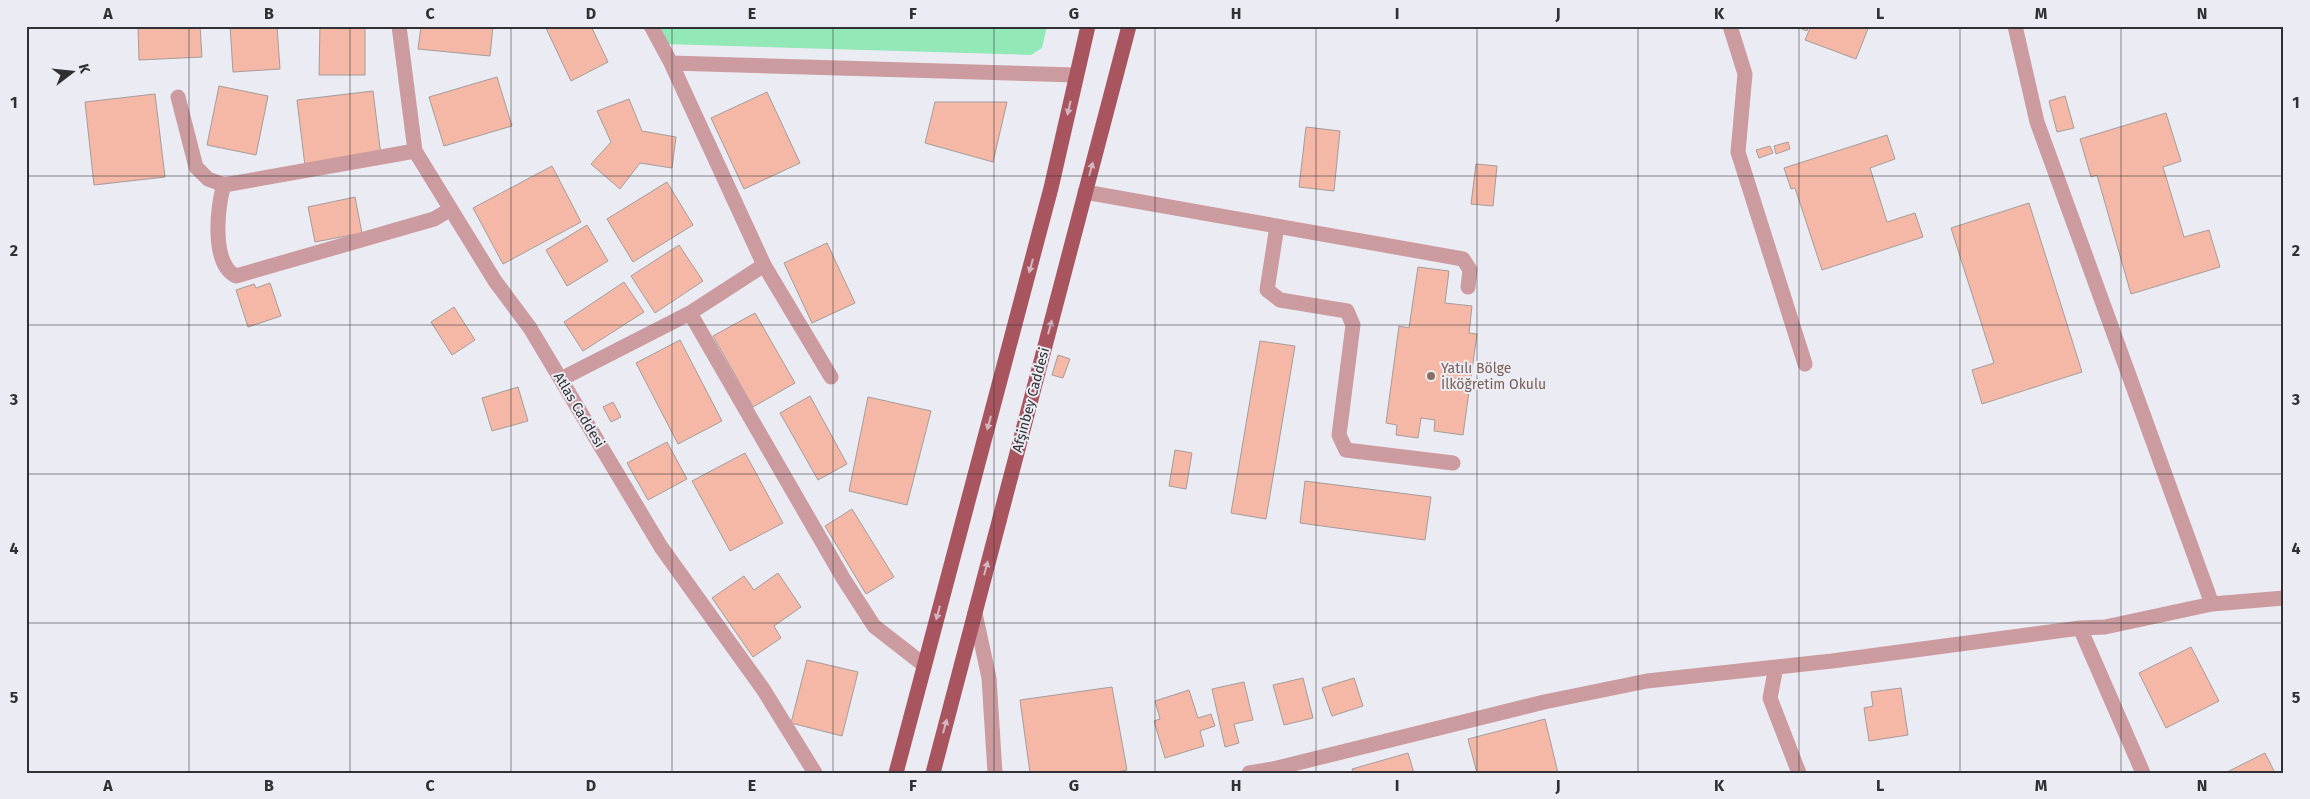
<svg xmlns="http://www.w3.org/2000/svg" width="2310" height="799" viewBox="0 0 2310 799" font-family="'Fira Sans',sans-serif">
<style>
.green{fill:#92e9b7}
.building{fill:#f5b8a6;stroke:#a59c9a}
.lines{fill:none;stroke-linecap:round;stroke-linejoin:round}
.minor{stroke:#cb9b9f;stroke-width:15}
.major{stroke:#a85560;stroke-width:15}
.oneway{fill:#d4b6c0}
.grid{fill:none;stroke:#303034;stroke-width:1;stroke-opacity:0.55}
.education-dot{fill:#8d6e63;stroke:#ebebf3;stroke-width:2}
.labels{text-anchor:middle;dominant-baseline:central;stroke-width:4;stroke-linejoin:round;paint-order:stroke}
.education-label{font-size:14px;fill:#785e54;stroke:#ebebf3;text-anchor:start}
.street-label{font-size:14px;fill:#303034;stroke:#ebebf3}
.neatline{fill:none;stroke:#303034;stroke-width:2}
.grid-label{font-size:16px;text-anchor:middle;font-weight:bold;fill:#303034}
</style>
<rect width="100%" height="100%" fill="#ebebf3"/>
<path class="green" d="M655 26H1047L1042 48 1031 55 663 44Z"/>
<path class="building" d="M138 26H200L202 57 139 60Z
M230 26H277L280 69 233 72Z
M320 26H365V75H319Z
M421 26H493L490 56 418 49Z
M545 26H591L608 62 571 81Z
M1794 26H1808L1807 31Z
M1811 26H1869L1856 59 1805 40Z
M497 77 512 126 444 146 429 97Z
M219 86 268 96 256 155 207 145Z
M373 91 381 156 305 166 297 100Z
M767 92 800 163 744 189 711 118Z
M155 94 165 177 94 185 85 102Z
M2065 96 2074 128 2057 132 2049 101Z
M629 99 642 131 676 137 672 168 640 163 620 189 591 164 611 142 597 111Z
M935 102H1007L993 162 925 143Z
M2166 113 2181 161 2163 167 2184 237 2209 230 2220 267 2131 294 2097 175 2091 177 2080 139Z
M1306 127 1340 131 1334 191 1299 187Z
M1887 135 1895 159 1870 168 1887 222 1915 213 1923 237 1822 270 1795 188 1791 189 1784 168Z
M1788 142 1790 149 1776 154 1774 146Z
M1770 146 1773 153 1759 158 1756 150Z
M1476 164 1497 166 1493 206 1471 204Z
M552 166 581 222 503 264 473 208Z
M667 182 693 225 633 262 607 219Z
M355 197 362 233 315 242 308 207Z
M2029 203 2082 372 1982 404 1972 370 1994 363 1951 228Z
M587 225 608 261 567 286 546 250Z
M827 243 855 303 812 323 784 263Z
M679 245 703 281 655 313 631 276Z
M1418 267 1449 271 1445 303 1472 306 1469 333 1477 334 1463 435 1434 431 1435 420 1421 418 1418 438 1396 435 1397 425 1386 423 1399 326 1409 328Z
M624 282 644 312 583 351 564 322Z
M270 283 281 316 248 327 236 290 254 284 256 288Z
M454 307 475 340 452 355 431 322Z
M755 313 795 383 753 407 713 336Z
M680 340 722 421 678 444 636 363Z
M1260 341 1295 346 1266 519 1231 513Z
M1058 355 1070 359 1063 378 1052 375Z
M518 387 528 421 492 431 482 398Z
M810 396 847 464 818 480 780 413Z
M868 397 931 411 907 505 849 491Z
M613 402 621 417 611 422 603 407Z
M667 442 687 479 648 500 627 463Z
M1175 450 1192 453 1186 489 1169 486Z
M745 453 783 523 730 551 692 481Z
M1305 481 1431 497 1425 540 1300 523Z
M852 509 894 577 866 594 825 526Z
M778 573 801 607 774 626 781 638 753 657 712 598 744 576 754 590Z
M2191 647 2219 701 2166 728 2139 673Z
M807 660 858 672 842 736 791 723Z
M1303 678 1313 718 1284 725 1273 685Z
M1354 678 1363 706 1332 716 1322 688Z
M1244 682 1253 720 1234 724 1239 743 1225 747 1212 689Z
M1112 687 1127 770 1111 773H1030L1020 700Z
M1901 688 1908 735 1869 741 1864 708 1873 706 1871 692Z
M1189 690 1198 718 1211 714 1215 726 1200 731 1204 746 1165 758 1154 721 1160 719 1155 701Z
M1545 719 1558 773H1477L1468 739Z
M1408 753 1414 773H1353L1352 769Z
M2265 753 2275 773H2225Z"/>
<g class="lines">
<path class="minor" d="M399 26 415 151 495 281 530 328 661 547 763 689 815 773
M651 26 671 63 764 265 831 377
M1730 26 1745 74 1738 152 1805 364
M2015 26 2037 122 2212 604
M671 63 1076 75
M178 97 196 167 208 179 224 185 415 151
M224 185C217 206 211 264 236 276L434 219 451 209
M1085 192 1463 259 1470 270 1468 287
M1277 226 1267 290 1280 300 1347 311 1353 325 1339 435 1346 450 1453 463
M690 313 843 578 874 626 924 665
M561 379 690 313 764 265
M975 613 989 678 995 773
M2080 628 2143 773
M1776 667 1770 698 1799 773
M1249 773 1273 769 1544 702 1647 681 1832 661 2080 628 2105 627 2212 604 2284 598"/>
<path class="major" d="M896 773 1051 188 1088 26
M933 773 1129 26"/>
</g>
<defs><path id="oneway-solid" d="M-6-.8H1V-3.2L6.5 0L1 3.2V.8H-6Z" transform="scale(1.25)"/></defs>
<g class="oneway">
<use href="#oneway-solid" transform="translate(1069 108) rotate(103)"/>
<use href="#oneway-solid" transform="translate(1091 169) rotate(-75)"/>
<use href="#oneway-solid" transform="translate(1031 266) rotate(105)"/>
<use href="#oneway-solid" transform="translate(1050 327) rotate(-75)"/>
<use href="#oneway-solid" transform="translate(989 423) rotate(105)"/>
<use href="#oneway-solid" transform="translate(986 568) rotate(-75)"/>
<use href="#oneway-solid" transform="translate(938 613) rotate(105)"/>
<use href="#oneway-solid" transform="translate(945 726) rotate(-75)"/>
</g>
<path class="grid" d="M189 26V773M350 26V773M511 26V773M672 26V773M833 26V773M994 26V773M1155 26V773M1316 26V773M1477 26V773M1638 26V773M1799 26V773M1960 26V773M2121 26V773M26 176H2284M26 325H2284M26 474H2284M26 623H2284"/>
<circle class="education-dot" cx="1431" cy="376" r="5"/>
<g class="labels">
<g class="education-label">
<text x="1441" y="368">Yatılı Bölge<tspan x="1441" dy="16">İlköğretim Okulu</tspan></text>
</g>
<g class="street-label">
<text transform="translate(1031 400) rotate(-75)">Afşinbey Caddesi</text>
<text transform="translate(579 410) rotate(59)">Atlas Caddesi</text>
</g>
</g>
<rect width="2310" height="799" fill="none" stroke="#ebebf3" stroke-width="55"/>
<g transform="translate(72 72) rotate(74)" stroke="#ebebf3" stroke-width="4" paint-order="stroke">
<path d="M0-4L9 19L0 12L-9 19Z" fill="#303034"/>
<text y="-8" font-size="14" font-weight="bold" text-anchor="middle" fill="#303034">K</text>
</g>
<rect x="28" y="28" width="2254" height="744" class="neatline"/>
<g class="grid-label">
<text x="108" y="19">A</text>
<text x="269" y="19">B</text>
<text x="430" y="19">C</text>
<text x="591" y="19">D</text>
<text x="752" y="19">E</text>
<text x="913" y="19">F</text>
<text x="1074" y="19">G</text>
<text x="1236" y="19">H</text>
<text x="1397" y="19">I</text>
<text x="1558" y="19">J</text>
<text x="1719" y="19">K</text>
<text x="1880" y="19">L</text>
<text x="2041" y="19">M</text>
<text x="2202" y="19">N</text>
<text x="14" y="108">1</text>
<text x="2296" y="108">1</text>
<text x="14" y="256">2</text>
<text x="2296" y="256">2</text>
<text x="14" y="405">3</text>
<text x="2296" y="405">3</text>
<text x="14" y="554">4</text>
<text x="2296" y="554">4</text>
<text x="14" y="703">5</text>
<text x="2296" y="703">5</text>
<text x="108" y="791">A</text>
<text x="269" y="791">B</text>
<text x="430" y="791">C</text>
<text x="591" y="791">D</text>
<text x="752" y="791">E</text>
<text x="913" y="791">F</text>
<text x="1074" y="791">G</text>
<text x="1236" y="791">H</text>
<text x="1397" y="791">I</text>
<text x="1558" y="791">J</text>
<text x="1719" y="791">K</text>
<text x="1880" y="791">L</text>
<text x="2041" y="791">M</text>
<text x="2202" y="791">N</text>
</g>
</svg>
